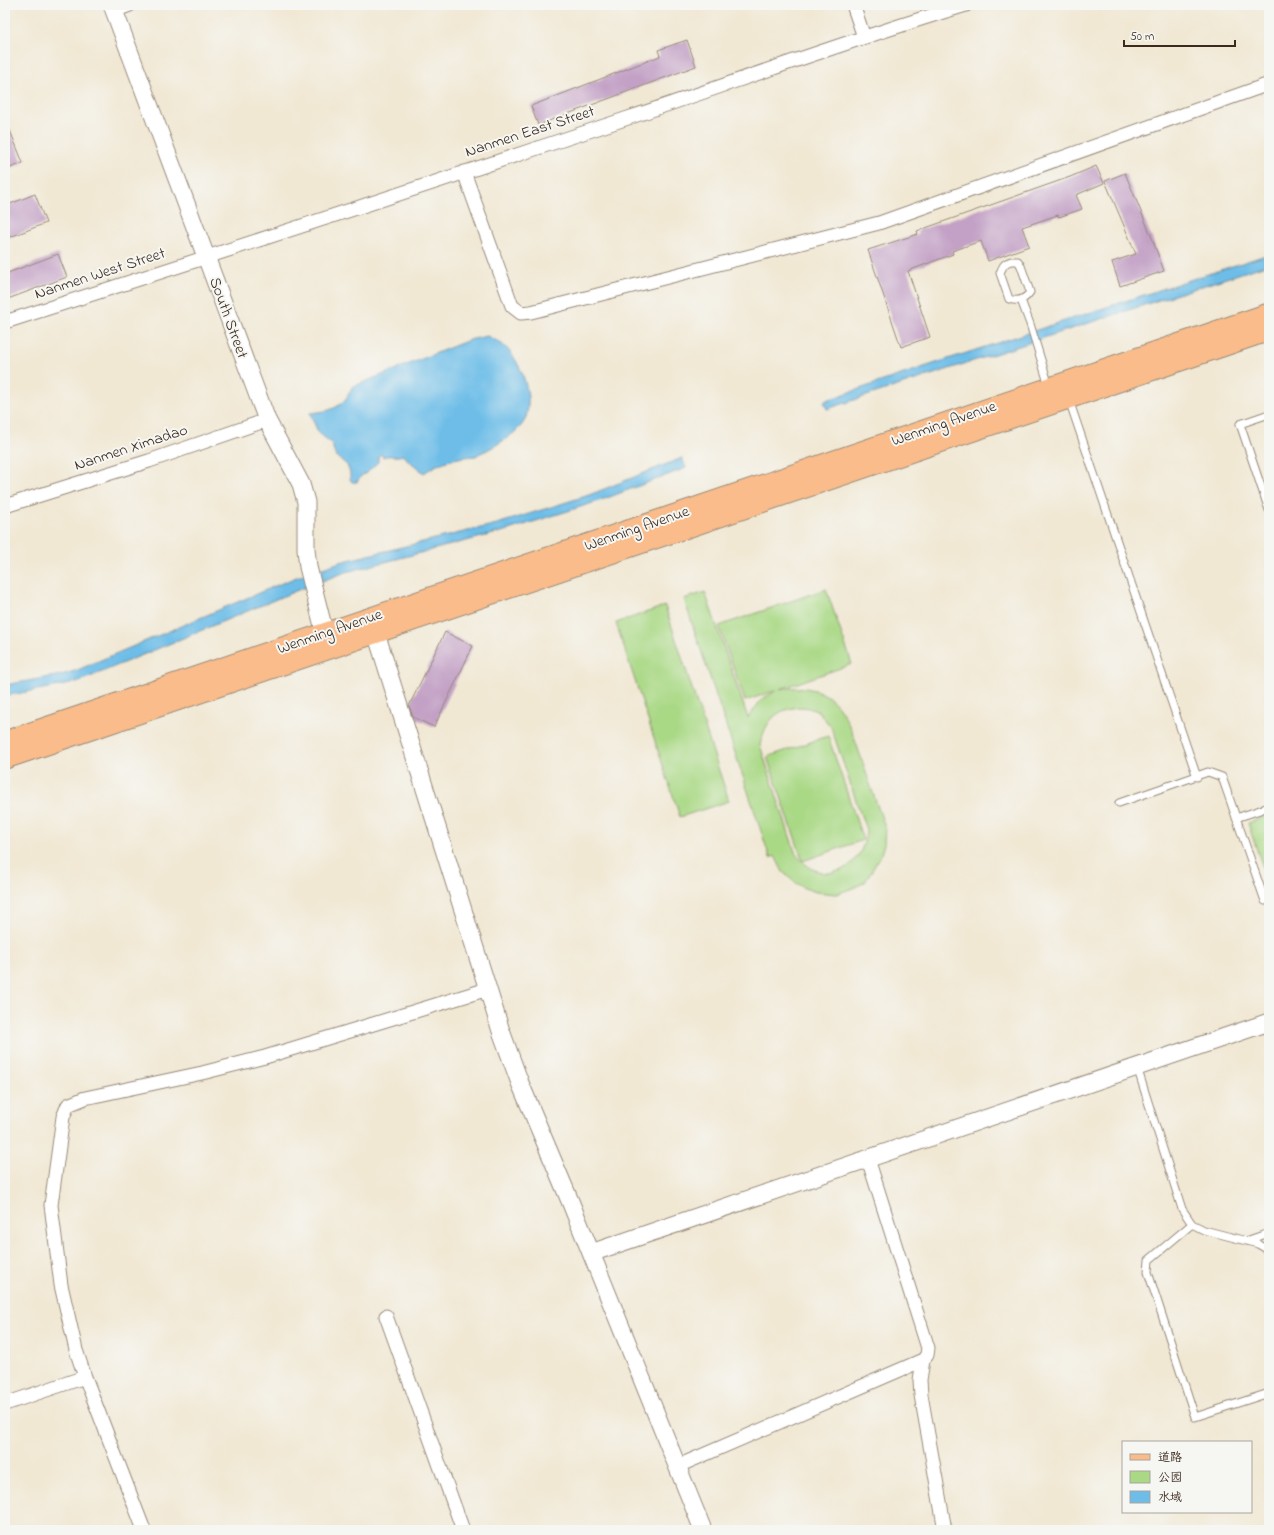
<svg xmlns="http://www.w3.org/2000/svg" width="1274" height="1535" viewBox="0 0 1274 1535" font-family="'Indie Flower','LXGW WenKai TC',sans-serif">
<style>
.green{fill:#aad986;stroke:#728252;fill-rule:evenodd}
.water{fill:#6dbde8;stroke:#547483}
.building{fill:#c3a1c6}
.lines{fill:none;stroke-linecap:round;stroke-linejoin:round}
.service-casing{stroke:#968979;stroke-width:9}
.minor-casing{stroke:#968979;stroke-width:15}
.tertiary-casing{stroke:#968979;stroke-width:19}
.primary-casing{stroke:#968979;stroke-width:23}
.service{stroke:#fff;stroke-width:7}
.minor{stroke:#fff;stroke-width:13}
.tertiary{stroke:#fff;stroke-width:17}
.primary{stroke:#f9bc8a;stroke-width:21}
.labels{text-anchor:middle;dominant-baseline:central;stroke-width:4;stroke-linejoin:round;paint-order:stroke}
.street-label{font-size:16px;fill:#3b2a1e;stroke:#f6f6f2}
</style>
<rect width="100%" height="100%" fill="#f6f6f2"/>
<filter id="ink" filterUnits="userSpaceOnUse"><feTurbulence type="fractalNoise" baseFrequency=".025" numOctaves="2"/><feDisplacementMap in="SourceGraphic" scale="8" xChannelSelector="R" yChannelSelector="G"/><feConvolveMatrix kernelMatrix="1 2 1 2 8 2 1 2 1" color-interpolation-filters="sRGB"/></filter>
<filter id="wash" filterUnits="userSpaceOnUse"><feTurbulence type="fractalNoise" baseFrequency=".012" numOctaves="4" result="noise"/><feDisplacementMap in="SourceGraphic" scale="16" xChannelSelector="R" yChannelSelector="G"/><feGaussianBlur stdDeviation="0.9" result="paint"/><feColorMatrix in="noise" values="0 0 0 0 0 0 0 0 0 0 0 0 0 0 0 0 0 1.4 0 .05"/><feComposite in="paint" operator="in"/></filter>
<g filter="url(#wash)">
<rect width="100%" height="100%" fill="#f1e8d4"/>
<path class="green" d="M826 589 852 664 780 689C837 680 846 715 862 760 869 782 877 805 885 827L884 844 880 857 865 882 853 888 836 894 816 892 804 888 793 881 783 872 775 856 770 858 684 599 705 592 748 718 761 700 777 690 745 701 719 626ZM801 707 809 708 819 712 831 727 866 830C864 872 819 890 795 852L760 745C766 721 775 709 801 707Z
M665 606 729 801 680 817 616 623Z
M828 736 863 840 803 861 767 757Z
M1269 815V886L1248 823Z"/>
<path class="water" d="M1269 254V264L827 409 824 401 936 363Z
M487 336C492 339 499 341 503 345 522 360 538 406 521 426 513 435 500 443 489 449 485 452 480 452 476 456 456 457 441 461 424 473L402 455C395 458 390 454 383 457L381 454 378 457V462L367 473 362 475 357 482H352L350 479V473L347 465 335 455 332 444 318 432 310 413C331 411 344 408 352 387L469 340Z
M682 458 686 468 599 501 505 531 346 572 298 590 85 679 70 684 5 696V685L61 675 75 671 294 578 340 562 497 524 589 495Z"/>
<g id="blocks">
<path class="building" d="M687 40 696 66 538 125 531 106 660 56 658 50Z
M5 118 23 163 5 170Z
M1096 166 1104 183 1076 195 1082 209 1059 217 1058 215 1022 227 1029 246 988 261 981 241 952 251 953 254 908 271 930 337 901 347 868 250 918 234 917 231 1070 177Z
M1125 173 1152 238 1164 271 1120 286 1112 262 1136 254 1105 181Z
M35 194 46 223 5 239V206Z
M58 254 67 277 5 300V274Z
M445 632 473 646 434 727 413 717 409 706Z"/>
</g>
</g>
<g filter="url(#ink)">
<use href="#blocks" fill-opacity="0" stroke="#968979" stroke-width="1"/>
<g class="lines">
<g class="service-casing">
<path id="service" d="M1011 261H1018L1021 266 1030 292C1025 300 1018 302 1009 299L1000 273C1003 266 1004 263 1011 261Z
M1021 300 1030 324 1049 386
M1069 400 1197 777
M1269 414 1240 424 1269 510
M1119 803 1208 772 1222 777 1265 901
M1236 818 1269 807
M1137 1067 1182 1209 1192 1224 1204 1230 1258 1244 1265 1248 1269 1254
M1192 1224 1149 1260 1148 1272 1195 1417 1269 1393
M1246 1241 1269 1233"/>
</g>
<g class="minor-casing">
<path id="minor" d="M853 5 864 37
M114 11 130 5
M464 172 512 306 521 313 531 312 879 223 1269 84
M5 322C213 256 421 187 628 118 741 80 852 39 966 5
M5 506 149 461 267 420
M386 1316 463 1530
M923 1360 920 1380 921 1395 945 1530
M5 1404 85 1377
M678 1466 923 1360 927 1355 928 1348 868 1159
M144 1530 85 1377 76 1350 61 1285 51 1205 63 1117 68 1105 85 1098 202 1073 265 1057 488 989"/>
</g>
<g class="tertiary-casing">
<path id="tertiary" d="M112 5 267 420 301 484 306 502V549L308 567 325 634
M376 633 501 1031 520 1083 570 1201 703 1530
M591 1253 1269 1022"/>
</g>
<g class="primary-casing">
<path id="primary" d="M5 742 1269 314
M5 758 1269 330"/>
</g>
<use href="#service" class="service"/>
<use href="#minor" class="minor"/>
<use href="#tertiary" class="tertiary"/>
<use href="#primary" class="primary"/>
</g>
</g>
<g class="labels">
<g class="street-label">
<text transform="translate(530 132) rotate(-18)">Nanmen East Street</text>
<text transform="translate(100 274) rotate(-18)">Nanmen West Street</text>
<text transform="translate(228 318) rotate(70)">South Street</text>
<text transform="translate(944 424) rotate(-19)">Wenming Avenue</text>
<text transform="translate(131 448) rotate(-18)">Nanmen Ximadao</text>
<text transform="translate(637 529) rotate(-19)">Wenming Avenue</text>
<text transform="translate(330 632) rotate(-19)">Wenming Avenue</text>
</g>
</g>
<rect width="1274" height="1535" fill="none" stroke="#f6f6f2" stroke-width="20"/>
<rect x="1122" y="1441" width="130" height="72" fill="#f6f6f2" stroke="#aba49d"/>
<rect x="1130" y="1454" width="20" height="6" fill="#f9bc8a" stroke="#aba49d"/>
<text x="1158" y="1461" font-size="12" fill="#3b2a1e">道路</text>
<rect x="1130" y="1471" width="20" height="12" fill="#aad986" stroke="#aba49d"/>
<text x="1158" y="1481" font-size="12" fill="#3b2a1e">公园</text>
<rect x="1130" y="1491" width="20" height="12" fill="#6dbde8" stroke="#aba49d"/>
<text x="1158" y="1501" font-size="12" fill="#3b2a1e">水域</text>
<path d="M1124 40v6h111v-6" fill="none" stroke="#3b2a1e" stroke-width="2"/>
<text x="1130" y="40" font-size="12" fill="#3b2a1e" stroke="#f6f6f2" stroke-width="3" paint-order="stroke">50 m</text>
</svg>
